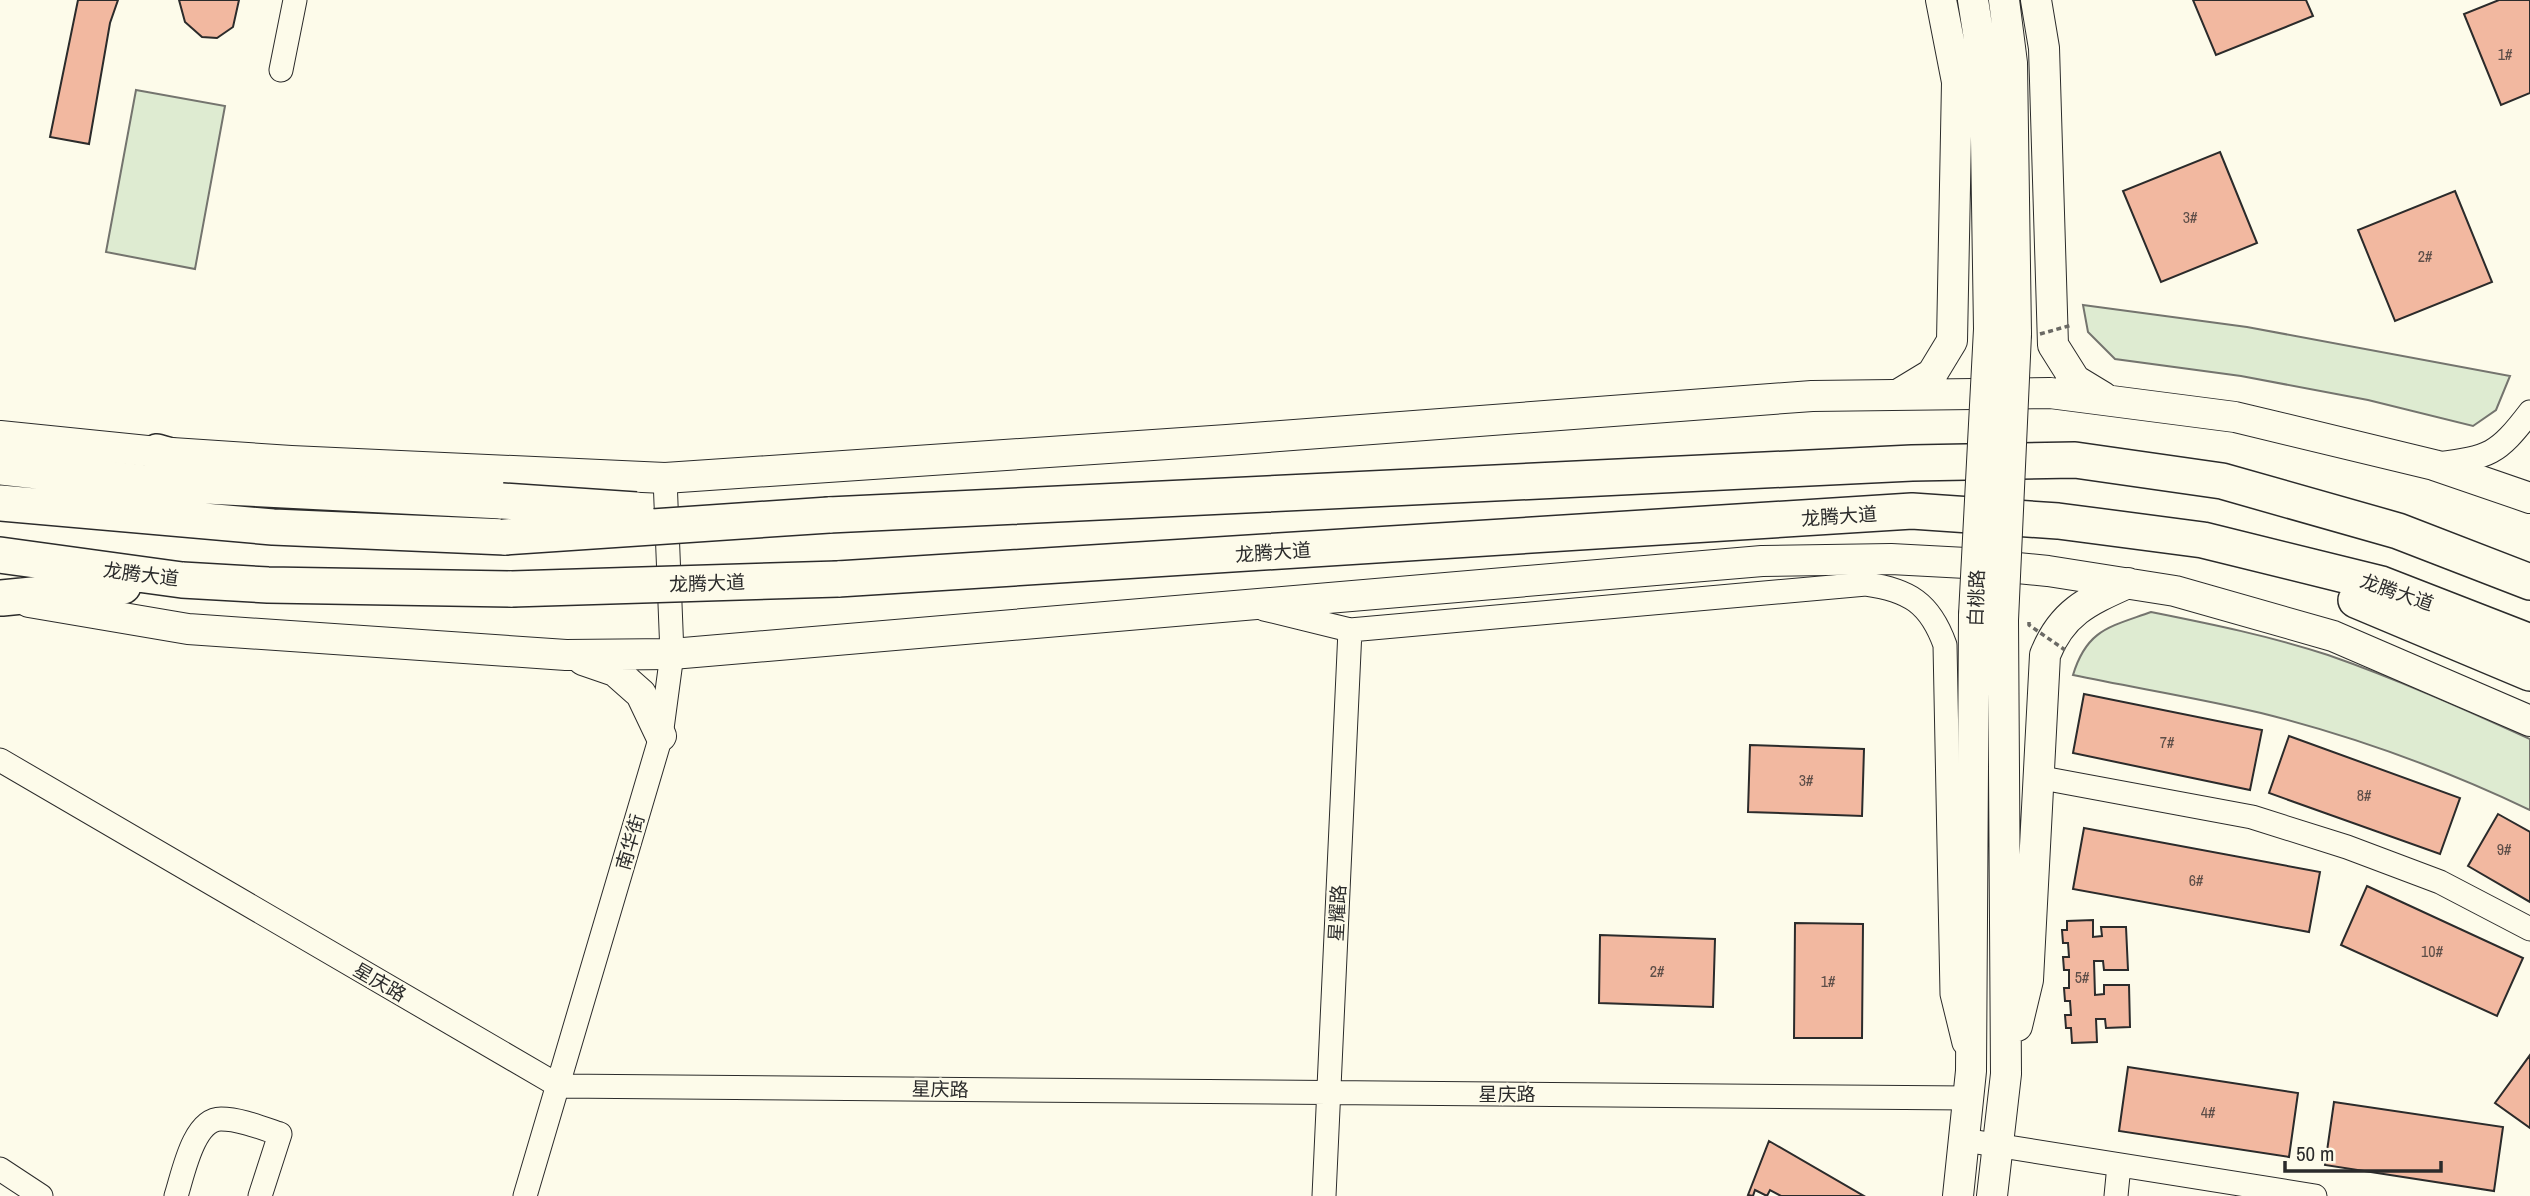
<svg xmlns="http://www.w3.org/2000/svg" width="2530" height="1196" viewBox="0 0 2530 1196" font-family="'Archivo Narrow','Noto Sans SC',sans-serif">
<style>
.green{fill:#deebd1;stroke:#74746e;stroke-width:2}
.building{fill:#f2b8a0;stroke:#2b2b2b;stroke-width:2}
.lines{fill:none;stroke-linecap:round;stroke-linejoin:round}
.minor-casing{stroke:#2b2b2b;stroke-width:25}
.major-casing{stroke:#2b2b2b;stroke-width:32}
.highway-casing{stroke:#2b2b2b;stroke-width:38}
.minor{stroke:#fdfbea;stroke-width:23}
.major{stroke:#fdfbea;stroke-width:30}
.highway{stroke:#fdfbea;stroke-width:35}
.major-bridge-casing{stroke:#2b2b2b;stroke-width:32;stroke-linecap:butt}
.highway-bridge-casing{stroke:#2b2b2b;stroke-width:38;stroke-linecap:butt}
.path-bridge{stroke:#6a6964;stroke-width:3.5;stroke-dasharray:5 3.5;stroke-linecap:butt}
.major-bridge{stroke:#fdfbea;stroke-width:30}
.highway-bridge{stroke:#fdfbea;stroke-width:35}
.labels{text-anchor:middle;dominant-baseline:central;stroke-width:5;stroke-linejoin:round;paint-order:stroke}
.number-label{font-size:16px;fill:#5d4e48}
.street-label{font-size:19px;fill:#2b2b2b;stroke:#fdfbea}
</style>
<rect width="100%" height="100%" fill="#fdfbea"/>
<path class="green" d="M136 90 225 106 195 269 106 252Z
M2083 305 2247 327 2510 376 2496 410 2473 426 2368 400 2241 376 2115 359 2088 332Z
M2151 612C2211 624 2270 636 2328 655 2397 679 2464 709 2530 739V810C2444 769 2353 736 2261 713 2199 698 2135 688 2073 675 2087 629 2110 627 2151 612Z"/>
<path class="building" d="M78 0H118L110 23 89 144 50 137Z
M179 0H239L233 27 217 38 202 37 185 22Z
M2193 0H2306L2313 16 2216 55Z
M2499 0H2530V93L2501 105 2464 14Z
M2220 152 2257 243 2161 282 2123 191Z
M2455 191 2492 282 2395 321 2358 230Z
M2084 694 2262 730 2250 790 2073 753Z
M2289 736 2460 798 2440 854 2269 793Z
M1750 745 1864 749 1862 816 1748 812Z
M2498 814 2530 832V902L2468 866Z
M2084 828 2320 872 2309 932 2073 889Z
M2367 886 2523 958 2497 1016 2341 945Z
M2093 920V937L2102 936 2101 927H2126L2128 970H2104L2103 961H2094L2095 995 2104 994V985H2129L2130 1027 2106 1028 2105 1019H2096L2097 1042 2072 1043 2071 1028H2066L2065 1015H2071L2070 1001H2065L2064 988H2069V970H2064L2063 957H2069L2068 943H2063L2062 930H2067V921Z
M1795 923 1863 924 1862 1038H1794Z
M1600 935 1715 939 1713 1007 1599 1003Z
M2530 1055V1128L2495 1103Z
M2128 1067 2298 1093 2289 1157 2119 1131Z
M2334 1102 2503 1127 2494 1191 2325 1165Z
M1769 1141 1864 1196H1781L1770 1190 1767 1196 1755 1190 1753 1196 1748 1195Z"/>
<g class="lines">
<g class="minor-casing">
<path id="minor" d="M281 70 295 0
M2437 464C2490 457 2497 455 2530 412
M1264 609 1350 630 1866 584C1909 590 1930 603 1945 645L1952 994 1964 1043
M0 760 559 1086 1968 1098
M2037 777 2252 817 2347 847 2440 882 2530 929
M1964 1140 2315 1196
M0 1169 41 1196
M176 1196C183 1175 193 1119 221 1119 240 1119 262 1128 280 1134L260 1196
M525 1196 661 736 672 654 665 478
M1324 1196 1350 630
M2116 1196 2119 1165"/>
</g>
<g class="major-casing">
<path id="major" d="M1973 0 1985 77 1989 329
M2004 0 2012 63 2016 334
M2036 0 2044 48 2053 345 2075 380 2103 397
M1899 394 1932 374 1952 341 1957 82 1941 0
M0 436 157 452 291 461 665 478 1227 440 1812 396 2050 393 2235 417 2434 465 2530 498
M29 602 188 629 566 655 672 654 1762 561 1891 559 1966 563 2048 571 2175 591 2333 636 2530 721
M583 660 615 671 641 694 661 736
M2017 1026 2028 980 2045 655C2062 612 2088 601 2128 583
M1958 1196 1971 1071 1974 615
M1992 1196 2006 1074 2003 620"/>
</g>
<g class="highway-casing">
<path id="highway" d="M157 452 232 474
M0 467 145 483 502 501
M0 503 273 527 505 537
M829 515 1912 463 2075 460 2222 481 2398 531 2530 582
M0 555 182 580 268 585 512 589
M838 579 1912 511 2058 521 2203 540 2381 584 2530 642
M2 598 123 586
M2356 600 2530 673"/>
</g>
<use href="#minor" class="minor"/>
<use href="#major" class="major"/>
<use href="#highway" class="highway"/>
<g class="major-bridge-casing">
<path id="major-bridge" d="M1974 615 1989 329
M2003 620 2016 334"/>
</g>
<g class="highway-bridge-casing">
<path id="highway-bridge" d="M502 501 636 510
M505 537 829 515
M512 589 838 579"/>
</g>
<path class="path-bridge" d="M2040 334 2072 325
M2029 622V625L2065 650"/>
<use href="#major-bridge" class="major-bridge"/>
<use href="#highway-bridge" class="highway-bridge"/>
</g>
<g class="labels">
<g class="number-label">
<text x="2505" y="54">1#</text>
<text x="2190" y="217">3#</text>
<text x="2425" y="256">2#</text>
<text x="2167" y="742">7#</text>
<text x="1806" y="780">3#</text>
<text x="2364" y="795">8#</text>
<text x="2504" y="849">9#</text>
<text x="2196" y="880">6#</text>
<text x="2432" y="951">10#</text>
<text x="1657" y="971">2#</text>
<text x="2082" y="977">5#</text>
<text x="1828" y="981">1#</text>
<text x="2208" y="1112">4#</text>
</g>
<g class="street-label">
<text transform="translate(1839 516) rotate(-4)">龙腾大道</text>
<text transform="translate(1273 552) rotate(-4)">龙腾大道</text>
<text transform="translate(141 574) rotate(7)">龙腾大道</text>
<text transform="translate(707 583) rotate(-2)">龙腾大道</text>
<text transform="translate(2397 592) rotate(19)">龙腾大道</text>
<text transform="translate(1976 598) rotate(-88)">白桃路</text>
<text transform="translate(630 842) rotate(-74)">南华街</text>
<text transform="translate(1337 913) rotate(-87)">星耀路</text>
<text transform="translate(380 982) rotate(30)">星庆路</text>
<text transform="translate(940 1089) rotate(1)">星庆路</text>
<text x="1507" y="1094">星庆路</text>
</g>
</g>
<path d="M2285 1161v10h156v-10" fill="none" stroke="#2b2b2b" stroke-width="3.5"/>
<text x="2296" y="1161" font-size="21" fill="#2b2b2b" stroke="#fdfbea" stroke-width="5" paint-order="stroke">50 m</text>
</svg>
